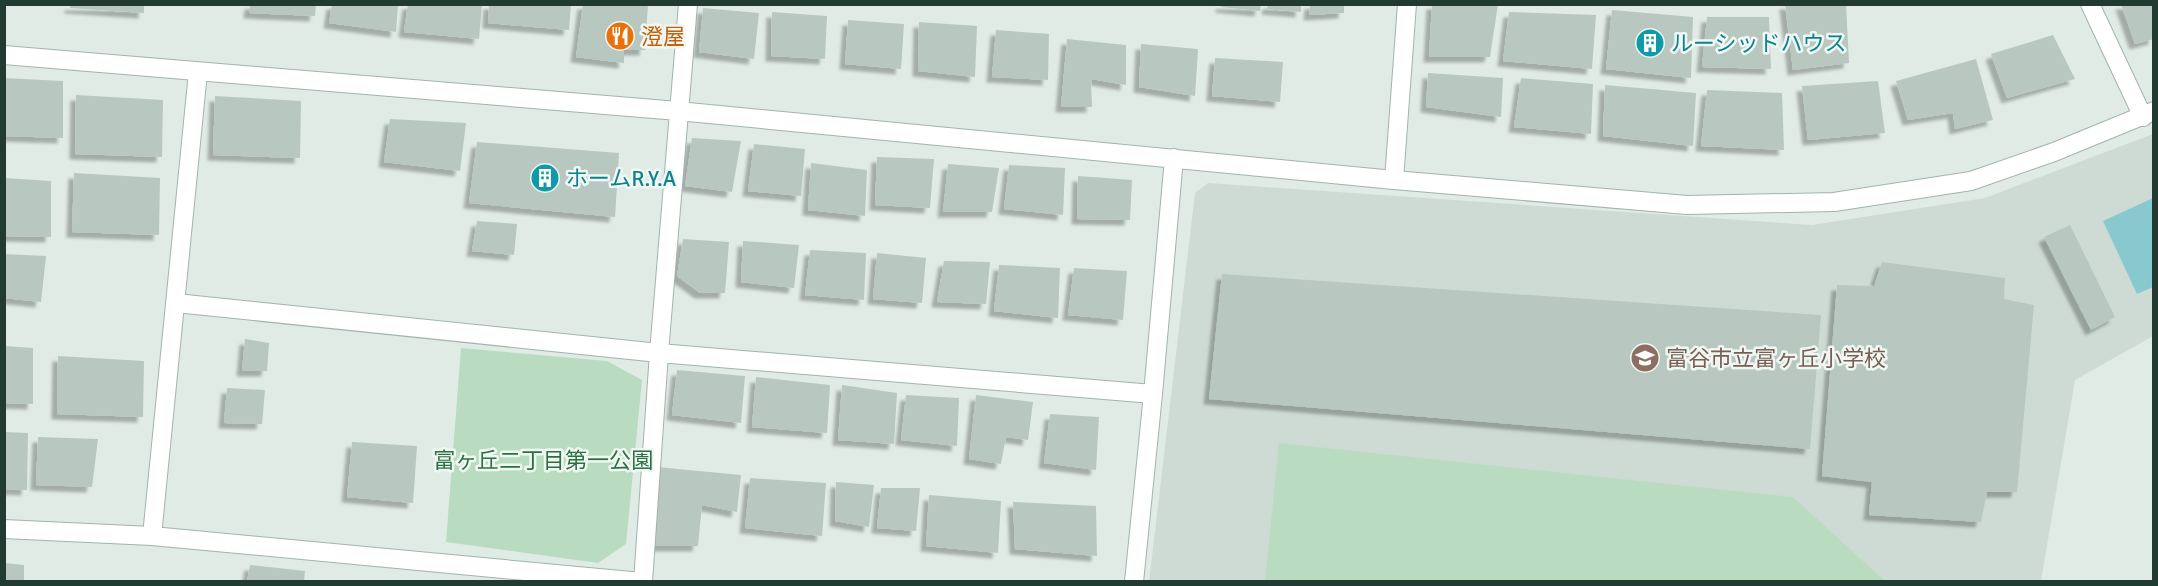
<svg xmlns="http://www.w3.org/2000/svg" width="2158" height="586" viewBox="0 0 2158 586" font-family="Signika,'Noto Sans JP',sans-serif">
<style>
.built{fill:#cedbd4}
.green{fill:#b9dcc0}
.water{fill:#88c9d0}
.building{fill:#b8c8c1;filter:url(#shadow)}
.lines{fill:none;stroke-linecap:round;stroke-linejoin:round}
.minor-casing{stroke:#a3b3ac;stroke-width:20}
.tertiary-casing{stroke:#a3b3ac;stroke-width:20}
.minor{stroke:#fff;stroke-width:18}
.tertiary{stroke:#fff;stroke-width:18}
.labels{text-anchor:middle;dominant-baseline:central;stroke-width:5;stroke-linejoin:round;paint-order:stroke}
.food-label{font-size:22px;fill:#c56008;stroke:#f0f7f3;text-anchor:start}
.culture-label{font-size:22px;fill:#0d838f;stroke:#f0f7f3;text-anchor:start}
.education-label{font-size:22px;fill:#785e54;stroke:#f0f7f3;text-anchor:start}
.park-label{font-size:22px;fill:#2c7142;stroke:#f0f7f3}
</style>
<defs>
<filter id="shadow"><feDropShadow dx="-5.5" dy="5.5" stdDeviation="1.5" flood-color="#0004"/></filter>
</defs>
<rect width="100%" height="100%" fill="#e0ebe5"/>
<path class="built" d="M2153 134V336L2075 380 2041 581 1149 582 1195 193 1208 183 1812 225 1985 198Z"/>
<path class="green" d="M461 348 607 361 642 380 626 544 598 563 446 542Z
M1279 443 1793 497 1885 581H1265Z"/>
<path class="water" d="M2153 198V287L2137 294 2103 221Z"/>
<path class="building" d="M250 4H316L315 16 249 13Z
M332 4H398L396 32 329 23Z
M408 4H482L479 39 404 32Z
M489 4H571L569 30 488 23Z
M583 4H648L645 50H624V63L576 57Z
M1221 4H1261L1260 11 1221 7Z
M1268 4H1301V12L1267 9Z
M1310 4H1344V13L1309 15Z
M1432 4H1498L1490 57H1429Z
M1785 4H1846L1849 63 1793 70Z
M2121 4H2154V39L2135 44Z
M70 5H144V13L70 8Z
M703 8 759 13 754 59 699 52Z
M1612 10 1693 17 1691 78 1606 69Z
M772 12 827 16 825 59 771 56Z
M1509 12 1596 15 1592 69 1503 61Z
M1707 17H1769L1771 69 1702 67Z
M848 20 904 24 901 69 845 64Z
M919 22 977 26 975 77 918 71Z
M996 30 1049 34 1048 80 992 77Z
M2053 35 2075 79 2007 98 1991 54Z
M1067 39 1126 45V85L1091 79 1092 107H1061Z
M1141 44 1198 49 1195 96 1139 87Z
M1215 58 1283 62 1280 102 1212 96Z
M1976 59 1993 120 1955 129 1953 113 1908 120 1896 81Z
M1428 73 1503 78 1501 117 1426 107Z
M4 78 63 81V138L4 136Z
M1521 78 1593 84 1591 134 1514 127Z
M1878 81 1885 133 1808 140 1802 86Z
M1605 85 1696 93 1693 146 1603 136Z
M1707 90 1782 93 1784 150 1701 146Z
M76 95 163 100 162 157 75 154Z
M215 96 301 101 300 158 213 155Z
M390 119 466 123 460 171 384 162Z
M692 138 741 141 732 192 685 186Z
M477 142 619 153 615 217 469 203Z
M754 144 805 149 801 196 748 191Z
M877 157 934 159 930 208 875 205Z
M811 163 867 170 865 216 808 210Z
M948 164 999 168 992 212H943Z
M1009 165 1065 168 1063 215 1004 209Z
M74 173 160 178 159 235 72 232Z
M1078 176 1132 180 1130 220 1077 219Z
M4 178 51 181V237L4 236Z
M477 221 517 224 514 255 472 251Z
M2070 225 2115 317 2091 330 2044 237Z
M683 239 729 242 725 293H700L677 276Z
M743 241 799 245 794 288 741 282Z
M810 250 866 253 864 300 805 295Z
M877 253 926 258 922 303 873 299Z
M4 254 46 256 41 302 4 298Z
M944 261 990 262 986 304 937 302Z
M1882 262 2005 278 2004 299 2034 305 2017 492H1987L1981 522 1869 515 1872 482 1822 476 1837 285 1874 286Z
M999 265 1060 268 1058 318 994 311Z
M1074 268 1127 271 1123 320 1068 315Z
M1222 274 1821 315 1810 449 1209 399Z
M245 339 269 343 267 371H242Z
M4 346 33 348V404L4 403Z
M58 356 144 361 143 417 57 414Z
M677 370 745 376 741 423 672 415Z
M756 377 830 385 827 433 752 427Z
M842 385 897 393 894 444 838 440Z
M227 388 265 390 262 424 224 423Z
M906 395 959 398 957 446 901 440Z
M976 395 1033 402 1028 440 1006 437 1001 464 969 459Z
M1050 414 1099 417 1096 470 1044 463Z
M4 432 28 433 27 490 4 489Z
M38 437 98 439 92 487 36 485Z
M352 442 417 446 413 503 347 497Z
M657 467 741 475 737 512 702 505 698 546H650Z
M750 478 826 483 822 536 745 528Z
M836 482 874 485 869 527 835 521Z
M881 488H920L916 531 877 528Z
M929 495 1001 501 998 553 926 546Z
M1013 502 1096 506 1097 556 1015 549Z
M4 563 24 565V582H4Z
M250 565 305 571 304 582H247Z"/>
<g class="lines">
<g class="minor-casing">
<path id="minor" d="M2090 4 2143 117
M4 55 678 111 1394 180 1687 205 1834 202 1971 181 2054 152 2154 111
M176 303 659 353 1153 394
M4 529 152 536 642 582
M152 536 198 72
M643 582 659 353 688 4
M1134 582 1153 394 1174 158"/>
</g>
<g class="tertiary-casing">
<path id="tertiary" d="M1394 180 1407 4"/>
</g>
<use href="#minor" class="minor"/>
<use href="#tertiary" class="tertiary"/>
</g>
<defs>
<g id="restaurant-disc" transform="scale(1.5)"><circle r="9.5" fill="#e8710a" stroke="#f0f7f3"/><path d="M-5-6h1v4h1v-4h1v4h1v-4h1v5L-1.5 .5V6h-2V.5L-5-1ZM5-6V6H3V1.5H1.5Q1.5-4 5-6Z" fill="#fff"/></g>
<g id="building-disc" transform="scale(1.5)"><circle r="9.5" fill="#0f9aa8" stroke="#f0f7f3"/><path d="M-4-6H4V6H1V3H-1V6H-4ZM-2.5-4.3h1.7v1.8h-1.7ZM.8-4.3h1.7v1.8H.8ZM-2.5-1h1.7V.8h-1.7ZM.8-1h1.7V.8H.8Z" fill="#fff"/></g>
<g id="school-disc" transform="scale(1.5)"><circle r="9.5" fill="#8d6e63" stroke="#f0f7f3"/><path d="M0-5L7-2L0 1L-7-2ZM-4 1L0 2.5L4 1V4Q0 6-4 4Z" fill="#fff"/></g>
</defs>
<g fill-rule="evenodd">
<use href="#restaurant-disc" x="620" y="36"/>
<use href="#building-disc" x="1650" y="43"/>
<use href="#building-disc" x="545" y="178"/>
<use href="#school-disc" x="1645" y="358"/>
</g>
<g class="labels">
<g class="food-label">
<text x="641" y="36">澄屋</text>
</g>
<g class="culture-label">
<text x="1671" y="43">ルーシッドハウス</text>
<text x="566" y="178">ホームR.Y.A</text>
</g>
<g class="education-label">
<text x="1666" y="358">富谷市立富ヶ丘小学校</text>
</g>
<g class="park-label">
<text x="543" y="460">富ヶ丘二丁目第一公園</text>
</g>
</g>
<rect width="2158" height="586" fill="none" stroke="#213b32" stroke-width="12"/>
</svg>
